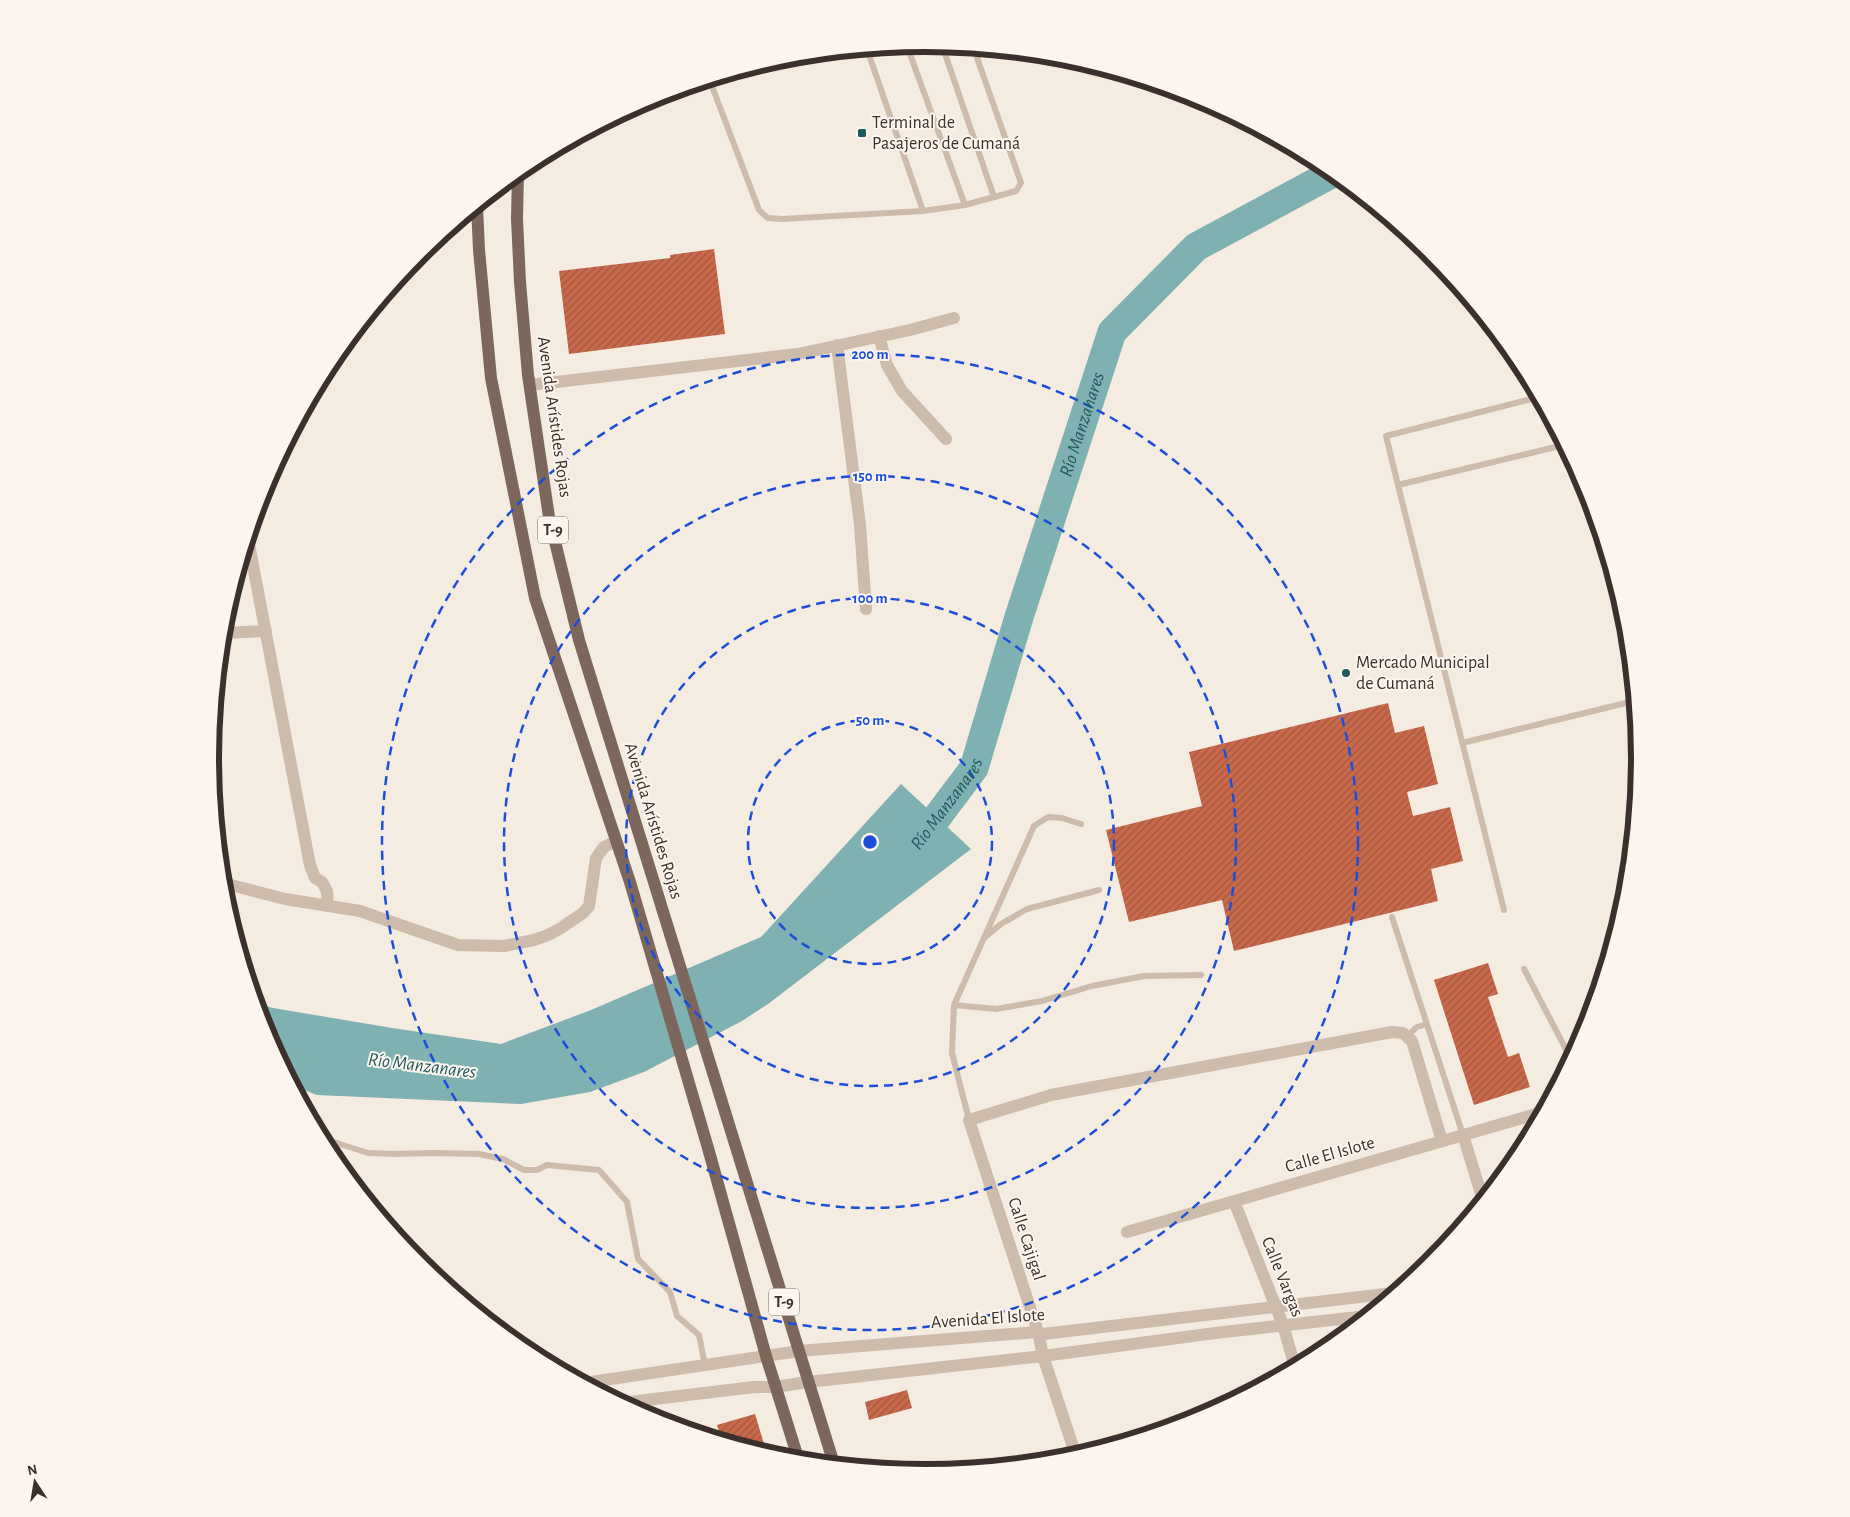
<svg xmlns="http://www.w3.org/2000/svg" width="1850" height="1517" viewBox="0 0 1850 1517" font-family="'Alegreya Sans',sans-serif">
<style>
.water{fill:#7fb0b2}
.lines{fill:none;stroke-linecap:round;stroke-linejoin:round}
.river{stroke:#7fb0b2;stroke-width:29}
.building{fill:url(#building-hatch)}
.lane{stroke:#cdbbac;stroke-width:6}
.street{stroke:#cdbbac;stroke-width:12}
.primary{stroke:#7d675c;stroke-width:12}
.ring{fill:none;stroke:#1d4ed8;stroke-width:2.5;stroke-dasharray:9 6}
.poi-dot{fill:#1f5a5e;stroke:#fbf5ee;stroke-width:2}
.labels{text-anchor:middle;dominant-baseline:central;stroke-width:4;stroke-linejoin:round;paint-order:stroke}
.shield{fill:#fbf5ee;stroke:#756b66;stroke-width:1}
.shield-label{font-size:16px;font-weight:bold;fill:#3b302b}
.poi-label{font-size:18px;fill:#3b302b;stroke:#fbf5ee;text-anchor:start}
.street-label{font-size:18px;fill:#3b302b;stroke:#fbf5ee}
.water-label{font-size:19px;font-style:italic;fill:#1f5a5e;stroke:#fbf5ee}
.rim{fill:none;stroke:#3b302b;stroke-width:6}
.centre{fill:#1d4ed8;stroke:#fbf5ee;stroke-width:2.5}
.ring-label{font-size:15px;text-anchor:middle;font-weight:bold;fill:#1d4ed8;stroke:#fbf5ee;stroke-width:4;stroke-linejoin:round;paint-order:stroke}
</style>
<defs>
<pattern id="building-hatch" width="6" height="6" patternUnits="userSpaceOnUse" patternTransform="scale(1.25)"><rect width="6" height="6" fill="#c8694b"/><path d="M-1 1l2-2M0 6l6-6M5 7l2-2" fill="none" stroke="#a4573f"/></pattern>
</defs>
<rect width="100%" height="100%" fill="#f4ebe1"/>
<path class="water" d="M901 784 971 849 768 1004 742 1021 644 1072 590 1092 521 1104 317 1095 294 1086 265 1032 256 1003 273 1008 392 1028 501 1044 591 1010 761 937Z"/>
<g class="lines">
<path class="river" id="s1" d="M914 848 974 768 1019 617 1112 332 1196 247 1333 173"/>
</g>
<path class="building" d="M714 249 725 334 569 354 559 271 670 258V255Z
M1388 703 1395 733 1424 726 1438 784 1407 792 1413 816 1450 807 1463 861 1431 869 1438 901 1234 951 1222 900 1129 922 1106 830 1202 806 1189 752Z
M1488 963 1498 994 1488 997 1508 1057 1519 1053 1530 1087 1474 1105 1434 980Z
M907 1390 912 1408 869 1420 865 1402Z
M755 1414 767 1454 722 1440 717 1425Z"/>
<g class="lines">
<path class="lane" d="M942 45 994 197
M907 46 965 205
M867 49 923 211
M710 81 759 210 768 218 782 219 923 211 965 205 1016 191 1021 183 974 49
M1398 485 1386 436 1539 397
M1606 554 1628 643
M1462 743 1634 701
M1504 910 1398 485 1564 445
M1392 917 1463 1135
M984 938 1001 924 1027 909 1099 890
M1524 969 1571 1059
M954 1005 996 1009 1042 1001 1092 986 1144 976 1201 975
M1407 1036 1417 1027 1427 1024
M969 1120 952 1053 954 1005 1034 826 1048 817 1062 818 1081 824
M321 1138 368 1153 394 1154 433 1153 479 1154 503 1159 524 1170H537L547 1165 599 1170 627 1202 638 1259 670 1292 677 1316 699 1335 705 1365"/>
<path class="street" d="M879 336 887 365 902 391 946 439
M837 345 860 525 866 609
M530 385 798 354 910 330 954 318
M248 539 310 865 315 878 322 882 327 891 328 906
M223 633 266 631
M223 883 285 899 360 911 458 945 504 946 534 940 548 935 561 928 583 913 589 906 596 858 604 847 616 841
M1463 1135 1483 1200
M1234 1201 1283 1325 1295 1367
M1127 1232 1543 1112
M584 1383 799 1351 1038 1332 1043 1334 1394 1293
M621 1403 754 1387H775L808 1382 1043 1356 1215 1333 1367 1316
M1076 1456 1043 1356 1038 1332 969 1120 1051 1095 1392 1032 1403 1033 1412 1041 1442 1141"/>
<path class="primary" d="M518 172 517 219 520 282 528 375 549 517 579 640 834 1464
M477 206 479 250 491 378 535 598 630 882 708 1148 766 1356 799 1461"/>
</g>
<g class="ring">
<circle cx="870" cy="842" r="122"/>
<circle cx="870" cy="842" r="244"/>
<circle cx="870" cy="842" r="366"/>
<circle cx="870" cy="842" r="488"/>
</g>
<g class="poi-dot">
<rect x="857" y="128" width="10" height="10" rx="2.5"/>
<circle cx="1346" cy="673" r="5"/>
</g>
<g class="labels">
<g class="shield">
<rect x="538" y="516.5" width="30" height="27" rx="4"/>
<rect x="769" y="1288.5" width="30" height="27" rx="4"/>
</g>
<g class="shield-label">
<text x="553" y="530">T-9</text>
<text x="784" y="1302">T-9</text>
</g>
<g class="poi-label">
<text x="872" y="123">Terminal de<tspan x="872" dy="21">Pasajeros de Cumaná</tspan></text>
<text x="1356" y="663">Mercado Municipal<tspan x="1356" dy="21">de Cumaná</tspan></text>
</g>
<g class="street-label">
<text transform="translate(554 417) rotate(82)">Avenida Arístides Rojas</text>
<text transform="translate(653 821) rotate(73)">Avenida Arístides Rojas</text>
<text transform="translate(1330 1155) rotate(-16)">Calle El Islote</text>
<text transform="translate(1026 1239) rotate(72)">Calle Cajigal</text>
<text transform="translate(1282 1277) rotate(68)">Calle Vargas</text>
<text transform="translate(988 1319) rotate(-4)">Avenida El Islote</text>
</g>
<g class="water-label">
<text stroke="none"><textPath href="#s1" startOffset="460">Río Manzanares</textPath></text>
<text stroke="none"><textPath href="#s1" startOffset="55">Río Manzanares</textPath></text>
<text transform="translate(422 1066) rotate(7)">Río Manzanares</text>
</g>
</g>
<path d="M0 0H1850V1517H0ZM219 758a706 706 0 1 1 1412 0a706 706 0 1 1-1412 0Z" fill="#fbf5ee" fill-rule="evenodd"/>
<path class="rim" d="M219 758a706 706 0 1 1 1412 0a706 706 0 1 1-1412 0Z"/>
<circle cx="870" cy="842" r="8" class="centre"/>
<g class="ring-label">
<text x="870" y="359">200 m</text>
<text x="870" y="481">150 m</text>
<text x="870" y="603">100 m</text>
<text x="870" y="725">50 m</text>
</g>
<g transform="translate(35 1482) rotate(348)" stroke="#fbf5ee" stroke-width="4" paint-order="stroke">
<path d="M0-4L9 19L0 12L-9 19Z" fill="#3b302b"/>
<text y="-8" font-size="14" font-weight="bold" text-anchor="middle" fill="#3b302b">N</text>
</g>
</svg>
